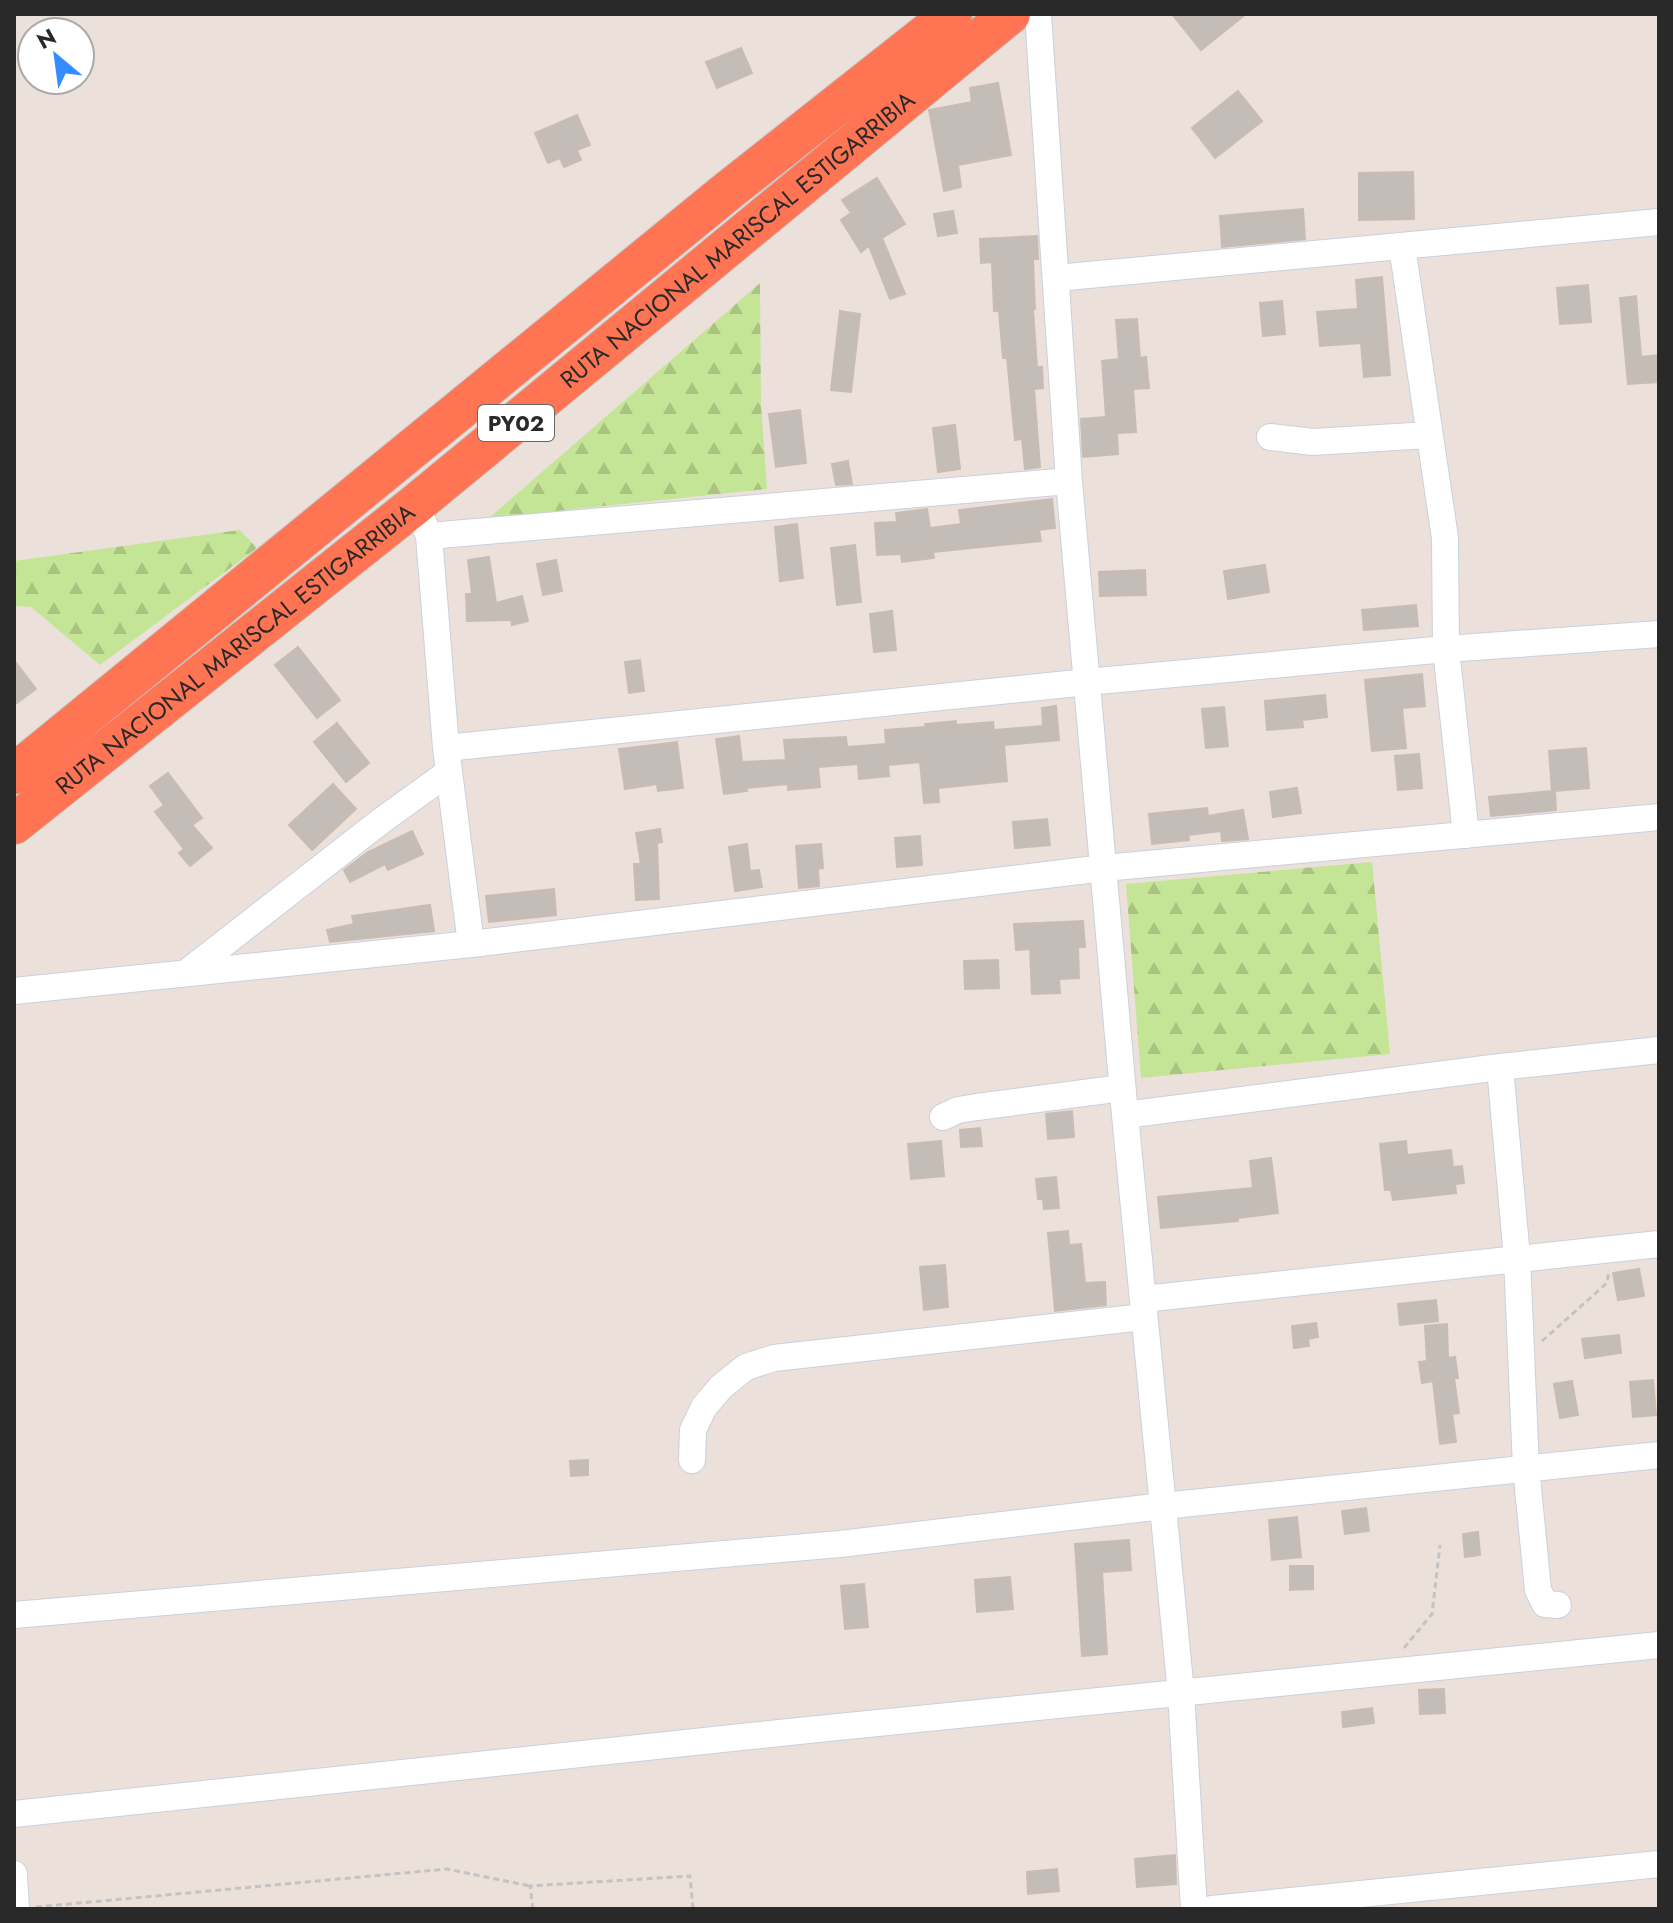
<svg xmlns="http://www.w3.org/2000/svg" width="1673" height="1923" viewBox="0 0 1673 1923" font-family="Jost,sans-serif">
<style>
.forest{fill:url(#forest-firs)}
.building{fill:#c4bcb6;stroke:#c8bcb4;stroke-width:2}
.lines{fill:none;stroke-linecap:round;stroke-linejoin:round}
.minor-casing{stroke:#c9d1dc;stroke-width:28}
.highway-casing{stroke:#c3c3c3;stroke-width:42}
.path{stroke:#c3c3c3;stroke-width:3;stroke-dasharray:6 4;stroke-linecap:butt}
.minor{stroke:#fff;stroke-width:26}
.highway{stroke:#ff7453;stroke-width:40}
.labels{text-anchor:middle;dominant-baseline:central;stroke-width:8;stroke-linejoin:round;paint-order:stroke}
.shield{fill:#fff;stroke:#696969;stroke-width:2}
.shield-label{font-size:22px;font-weight:bold;fill:#292929}
.street-label{font-size:24px;fill:#292929;stroke:#fff}
</style>
<defs>
<pattern id="forest-firs" width="22" height="20" patternUnits="userSpaceOnUse" patternTransform="scale(2)"><rect width="22" height="20" fill="#c4e595"/><path d="M5 1l3.5 6h-7zM16 11l3.5 6h-7z" fill="#a8c480"/></pattern>
</defs>
<rect width="100%" height="100%" fill="#ece0db"/>
<path class="forest" d="M760 283 761 405 767 489 489 518Z
M240 530 257 548 100 665 31 607 14 606V561Z
M1372 862 1390 1054 1141 1078 1126 884Z"/>
<path class="building" d="M1172 14H1246L1201 50Z
M741 48 752 73 717 88 706 62Z
M998 83 1011 155 958 165 961 187 944 191 929 110 972 102 970 88Z
M1238 91 1262 121 1215 158 1192 128Z
M577 115 590 145 577 150 581 160 564 167 560 158 548 163 535 133Z
M1413 172 1414 219 1359 220V173Z
M877 178 905 224 882 238 905 294 890 299 869 246 861 252 841 220 851 213 842 200Z
M1303 209 1305 239 1222 247 1220 216Z
M953 211 957 233 938 236 934 214Z
M1037 236 1038 259H1033L1035 309H1033L1037 367H1042L1043 388 1034 389 1040 467 1025 469 1022 439 1015 440 1007 358H1003L999 311H994L992 262 981 263 980 239Z
M1382 277 1390 375 1364 377 1361 343 1320 346 1317 312 1358 309 1356 280Z
M1588 285 1591 322 1560 324 1557 288Z
M1636 296 1641 357 1659 355V382L1628 384 1620 298Z
M1282 301 1285 334 1263 336 1260 303Z
M840 311 860 314 851 392 831 390Z
M1137 319 1140 358 1146 357 1149 388 1133 389 1136 432 1117 433 1118 454 1083 457 1081 419 1106 417 1102 361 1119 359 1116 320Z
M800 410 806 463 776 467 769 414Z
M955 425 960 469 938 472 933 428Z
M848 461 852 484 836 485 832 464Z
M1052 499 1055 528 1039 530 1041 541 933 552 934 558 902 562 901 554 877 555 875 523 897 522 896 513 927 509 930 528 961 524 959 510Z
M797 524 803 578 780 581 775 527Z
M855 545 861 602 837 605 831 548Z
M489 557 496 603 522 596 528 621 512 625 511 620 467 621 466 594H472L468 560Z
M556 560 562 591 543 595 537 564Z
M1265 565 1269 592 1228 599 1224 571Z
M1145 570 1146 595 1100 596 1099 572Z
M1416 605 1418 626 1364 630 1362 610Z
M892 611 896 650 874 652 870 614Z
M298 647 340 700 317 718 275 665Z
M14 660 36 689 14 705Z
M640 660 644 691 629 693 625 662Z
M1422 674 1425 706 1402 708 1406 748 1372 751 1365 680Z
M1325 695 1327 717 1302 720 1303 727 1267 730 1265 701Z
M1056 706 1059 740 1004 745 1007 781 938 788 939 802 924 803 920 762 888 765 889 776 859 779 858 764 818 767 820 787 788 790V784L746 788 747 791 724 794 716 739 739 736 742 762 786 760 784 740 846 737 847 747 886 744 885 730 926 727 925 724 956 721V725L993 722 994 730 1043 726 1042 708Z
M1224 707 1228 746 1206 748 1202 709Z
M337 723 369 763 346 782 314 742Z
M677 742 683 788 658 791 657 784 625 789 619 749Z
M1586 748 1589 788 1555 791 1556 810 1491 816 1489 797 1552 791 1549 751Z
M1419 754 1422 788 1398 790 1395 756Z
M168 773 202 818 192 825 212 848 190 866 179 853 184 849 155 812 164 805 150 786Z
M333 784 356 809 312 850 289 825Z
M1297 788 1301 813 1273 817 1270 792Z
M1207 808 1208 816 1243 810 1248 839 1222 841 1221 831 1188 835 1189 840 1152 844 1149 814Z
M1047 819 1050 845 1015 848 1013 822Z
M660 829 662 842 657 843 659 899 636 900 634 864H641L636 833Z
M412 831 423 854 388 870 385 864 350 882 344 870 368 852Z
M920 836 922 865 897 867 895 838Z
M747 844 750 871 759 870 762 887 735 891 729 847Z
M821 844 823 868 818 869 819 886 799 888 796 846Z
M554 889 556 915 489 922 486 896Z
M430 905 434 931 330 942 327 930 354 924 352 916Z
M1083 921 1085 947H1078L1079 978 1059 979 1060 993 1032 994 1030 949 1016 950 1014 924Z
M998 960 999 988 965 989 964 961Z
M1072 1111 1074 1137 1048 1139 1046 1114Z
M980 1128 982 1146 961 1147 960 1130Z
M941 1141 944 1176 911 1179 908 1144Z
M1406 1141 1407 1155 1451 1150 1453 1167 1462 1166 1464 1183 1455 1184 1456 1193 1393 1200 1391 1190H1385L1380 1144Z
M1271 1158 1278 1213 1238 1218V1221L1161 1228 1158 1197 1253 1188 1250 1161Z
M1056 1177 1059 1208 1044 1209 1043 1199H1038L1036 1179Z
M1068 1231 1069 1245 1081 1244 1085 1283 1105 1282 1106 1305 1055 1311 1048 1233Z
M945 1265 948 1307 924 1310 920 1267Z
M1639 1269 1644 1296 1618 1300 1613 1273Z
M1436 1300 1438 1321 1400 1325 1398 1304Z
M1316 1323 1318 1337 1308 1339 1309 1346 1294 1348 1292 1326Z
M1447 1324 1448 1358 1455 1357 1458 1378H1454L1459 1413 1452 1414 1456 1442 1440 1444 1433 1381 1422 1383 1419 1362 1427 1361 1425 1326Z
M1619 1335 1621 1353 1585 1358 1582 1339Z
M1653 1380 1656 1415 1633 1417 1630 1382Z
M1572 1381 1578 1415 1560 1418 1554 1384Z
M588 1460V1475L571 1476 570 1461Z
M1366 1508 1369 1531 1345 1534 1342 1511Z
M1297 1517 1301 1557 1272 1560 1269 1520Z
M1478 1532 1480 1555 1465 1557 1463 1534Z
M1129 1540 1131 1570 1102 1572 1107 1654 1082 1656 1075 1544Z
M1290 1566H1313V1589L1290 1590Z
M1010 1577 1013 1609 977 1612 975 1580Z
M864 1584 868 1627 845 1629 841 1586Z
M1444 1689 1445 1713 1420 1714 1419 1690Z
M1372 1708 1374 1723 1343 1727 1342 1712Z
M1175 1855 1176 1884 1137 1887 1135 1859Z
M1057 1869 1059 1891 1028 1894 1027 1872Z"/>
<g class="lines">
<g class="minor-casing">
<path id="minor" d="M1038 14 1069 481 1125 1115 1181 1693 1194 1909
M1402 246 1445 538 1446 649 1659 634
M1056 278 1659 222
M1270 437 1313 442 1429 435
M416 504 429 536 446 748 471 944 1104 868 1659 817
M429 536 1069 481
M446 748 1087 682 1446 649 1466 835
M186 973 381 821 449 772
M14 991 471 944
M1500 1067 1517 1258 1526 1468 1538 1590 1545 1604 1558 1605
M1125 1115 1500 1067 1659 1050
M943 1117 958 1110 977 1107 1122 1088
M1143 1299 1659 1244
M692 1460 693 1430 704 1407 721 1387 746 1367 774 1358 1144 1317
M14 1615 840 1544 1163 1506 1659 1455
M14 1814 808 1730 1659 1645
M14 1874 16 1909
M1212 1909 1659 1864"/>
</g>
<g class="highway-casing">
<g id="highway">
<path d="M14 774 729 190 952 14"/>
<path id="s1" d="M14 824 416 504 1010 14"/>
</g>
</g>
<path class="path" d="M1542 1341 1607 1283 1609 1270
M1404 1648 1432 1614 1440 1545
M36 1907 447 1869 530 1886
M533 1909 530 1886 690 1876 693 1909"/>
<use href="#minor" class="minor"/>
<use href="#highway" class="highway"/>
</g>
<g class="labels">
<rect class="shield" x="478" y="405" width="76" height="36" rx="6"/>
<g class="shield-label">
<text x="516" y="423">PY02</text>
</g>
<g class="street-label">
<text stroke="none"><textPath href="#s1" startOffset="930">RUTA NACIONAL MARISCAL ESTIGARRIBIA</textPath></text>
<text stroke="none"><textPath href="#s1" startOffset="282">RUTA NACIONAL MARISCAL ESTIGARRIBIA</textPath></text>
</g>
</g>
<rect width="1673" height="1923" fill="none" stroke="#292929" stroke-width="32"/>
<g transform="translate(56 56) rotate(331)"><circle r="38" fill="#ffffff" stroke="#a9a9a9" stroke-width="2"/>
<path d="M0-6L14 30L0 20L-14 30Z" fill="#358cff"/>
<text y="-12" font-size="22" font-weight="bold" text-anchor="middle" fill="#292929">N</text>
</g>
</svg>
